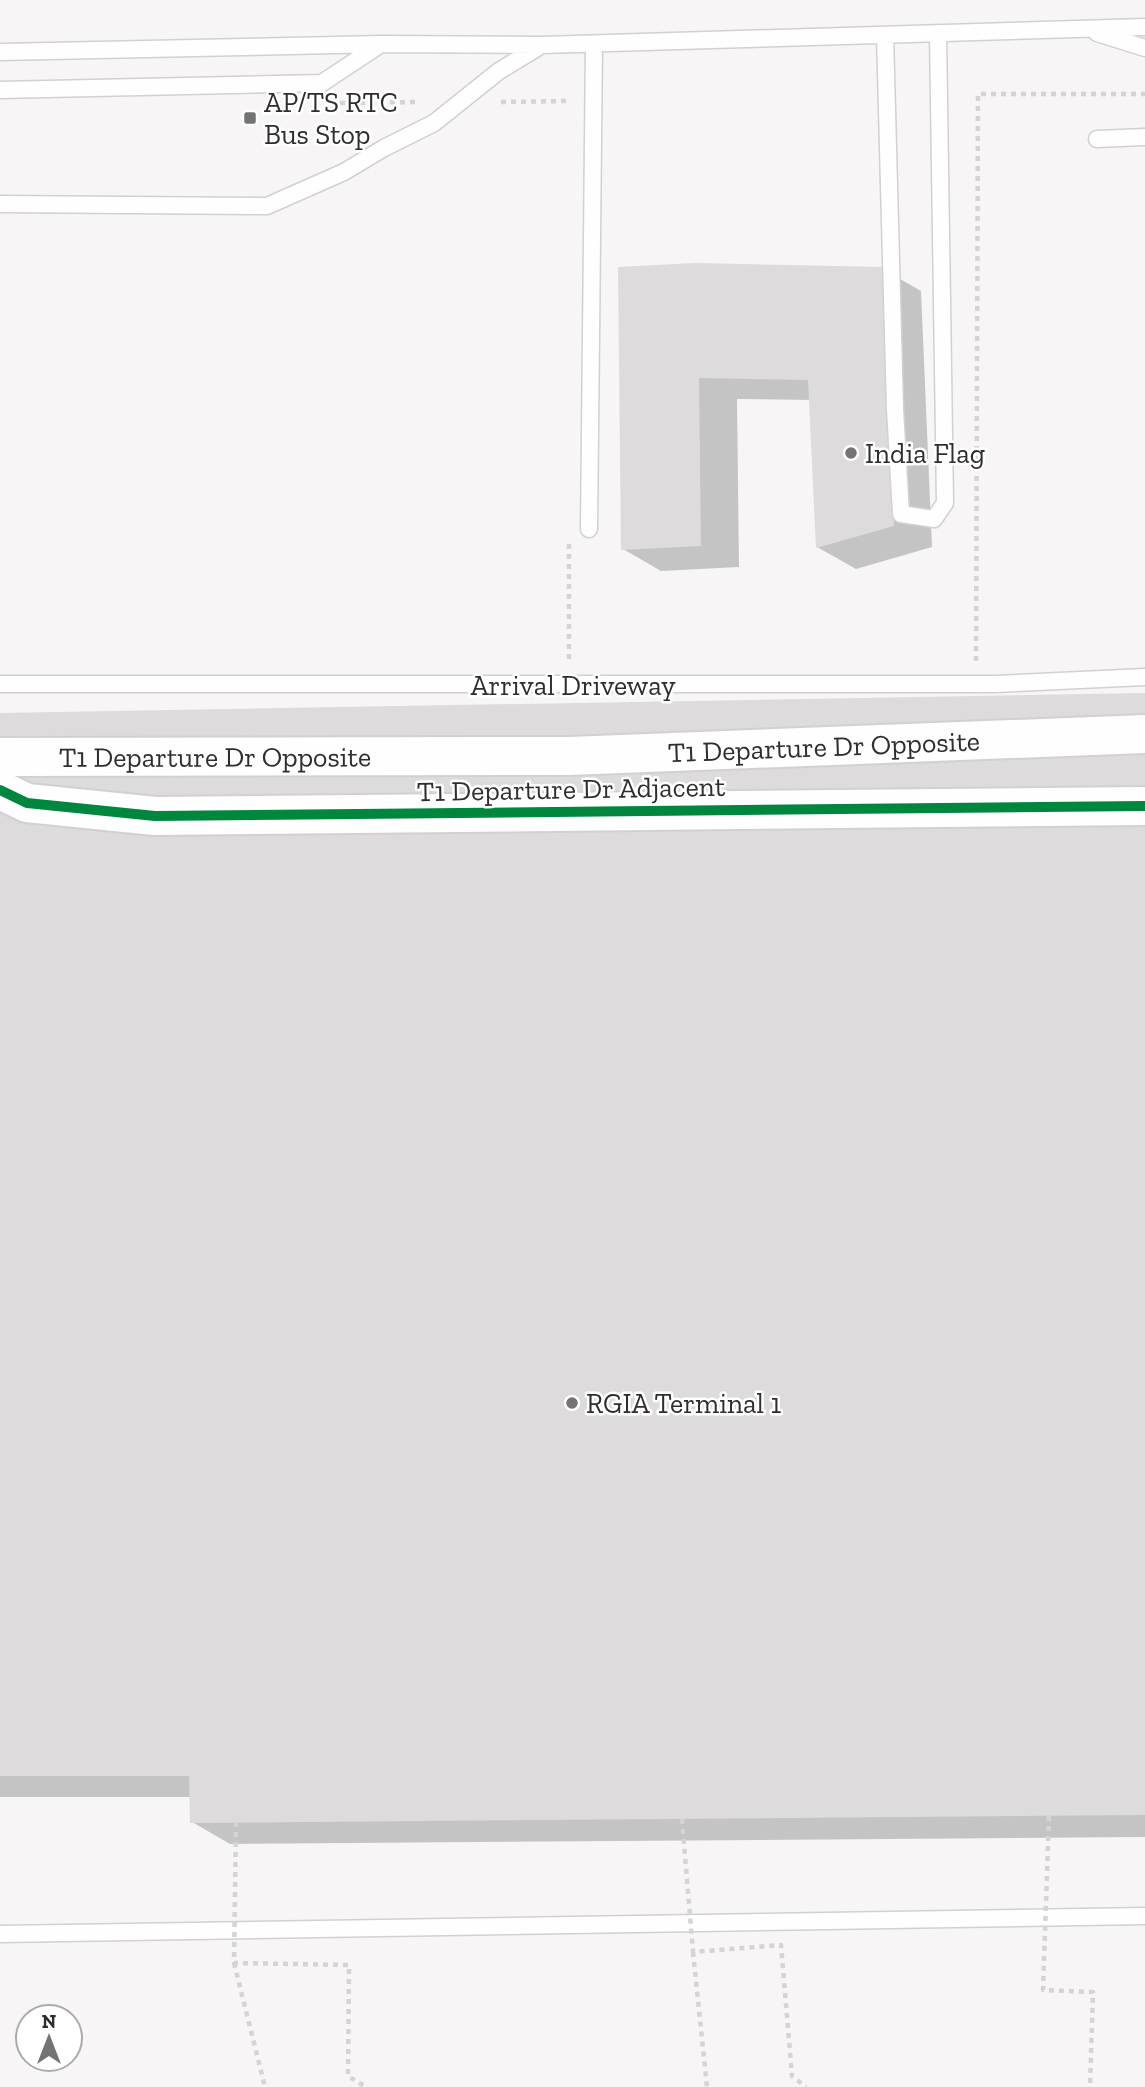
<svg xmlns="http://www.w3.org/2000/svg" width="1145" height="2087" viewBox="0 0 1145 2087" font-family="'Zilla Slab',serif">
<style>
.shadow{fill:#0003}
.building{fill:#dddbdb}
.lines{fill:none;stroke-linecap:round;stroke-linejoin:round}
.service-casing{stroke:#d2d0d0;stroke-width:19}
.tertiary-casing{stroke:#d2d0d0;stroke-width:42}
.path{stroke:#d4d4d4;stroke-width:4.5;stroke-dasharray:5 5;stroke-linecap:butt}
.service{stroke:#fefefe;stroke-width:16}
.tertiary{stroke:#fefefe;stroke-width:38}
.path-bridge{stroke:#d4d4d4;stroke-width:4.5;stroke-dasharray:5 5;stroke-linecap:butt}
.cycleway-casing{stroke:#fff;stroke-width:15}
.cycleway{stroke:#00873e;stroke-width:10}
.poi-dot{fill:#757373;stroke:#fff;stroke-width:2.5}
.labels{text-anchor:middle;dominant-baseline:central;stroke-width:5;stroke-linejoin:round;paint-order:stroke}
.poi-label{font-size:28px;fill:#2f2d2d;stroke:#fff;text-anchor:start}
.street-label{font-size:28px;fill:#2f2d2d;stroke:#fff}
</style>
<rect width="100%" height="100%" fill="#f7f5f5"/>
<path class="shadow" d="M620 268 883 269 921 291 932 547 856 569 817 547 810 400 737 399 739 567 661 571 623 549Z
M1145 695V1837L230 1844 192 1822 191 1797H0V715Z"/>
<path class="building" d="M695 263 884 267 894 526 816 548 808 380 699 378 701 546 621 550 618 267Z
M1145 693V1815L190 1823 189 1776H0V713Z"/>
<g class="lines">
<g class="service-casing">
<path id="service" d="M1097 33 1145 48
M885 35 895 409 901 514 934 519 945 503 938 33
M0 52 382 44 542 45 1145 27
M0 90 322 83 381 44
M1097 139 1145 137
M0 204 267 206 344 172 384 148 434 123 499 71 537 48
M589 529 594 44
M0 684H995L1145 677
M0 1934 1145 1916"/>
</g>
<g class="tertiary-casing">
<g id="tertiary">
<path id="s1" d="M0 757 569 756 1145 734"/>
<path d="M0 790 27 803 155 816 1145 806"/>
</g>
</g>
<path class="path" d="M501 102 566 101V105
M340 103 416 102
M569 544V661
M976 661 978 94H1145
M693 1952 707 2087
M234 1963 265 2087"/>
<use href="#service" class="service"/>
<use href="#tertiary" class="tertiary"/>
<path class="path-bridge" d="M1049 1816 1043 1990 1093 1992 1090 2087
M682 1819 693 1952 781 1945 792 2076 806 2087
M236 1822 234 1963 349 1965 348 2076 366 2087"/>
<g class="cycleway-casing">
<path id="cycleway" d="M0 790 27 803 155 816 1145 806"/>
</g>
<use href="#cycleway" class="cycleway"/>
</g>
<g class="poi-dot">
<rect x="243" y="111" width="14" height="14" rx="3.5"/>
<circle cx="851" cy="453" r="7"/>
<circle cx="572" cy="1403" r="7"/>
</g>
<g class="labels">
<g class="poi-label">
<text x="264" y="102">AP/TS RTC<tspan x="264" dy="32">Bus Stop</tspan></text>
<text x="865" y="453">India Flag</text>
<text x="586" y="1403">RGIA Terminal 1</text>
</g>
<g class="street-label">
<text x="573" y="685">Arrival Driveway</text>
<text stroke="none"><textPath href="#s1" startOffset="824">T1 Departure Dr Opposite</textPath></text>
<text stroke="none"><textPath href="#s1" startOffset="215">T1 Departure Dr Opposite</textPath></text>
<text transform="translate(571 789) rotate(-1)">T1 Departure Dr Adjacent</text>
</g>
</g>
<g transform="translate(49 2038)"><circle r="33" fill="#ffffff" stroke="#acabab" stroke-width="2"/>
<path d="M0-5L12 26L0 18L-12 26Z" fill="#757373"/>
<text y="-10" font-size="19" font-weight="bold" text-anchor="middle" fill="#2f2d2d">N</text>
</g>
</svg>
